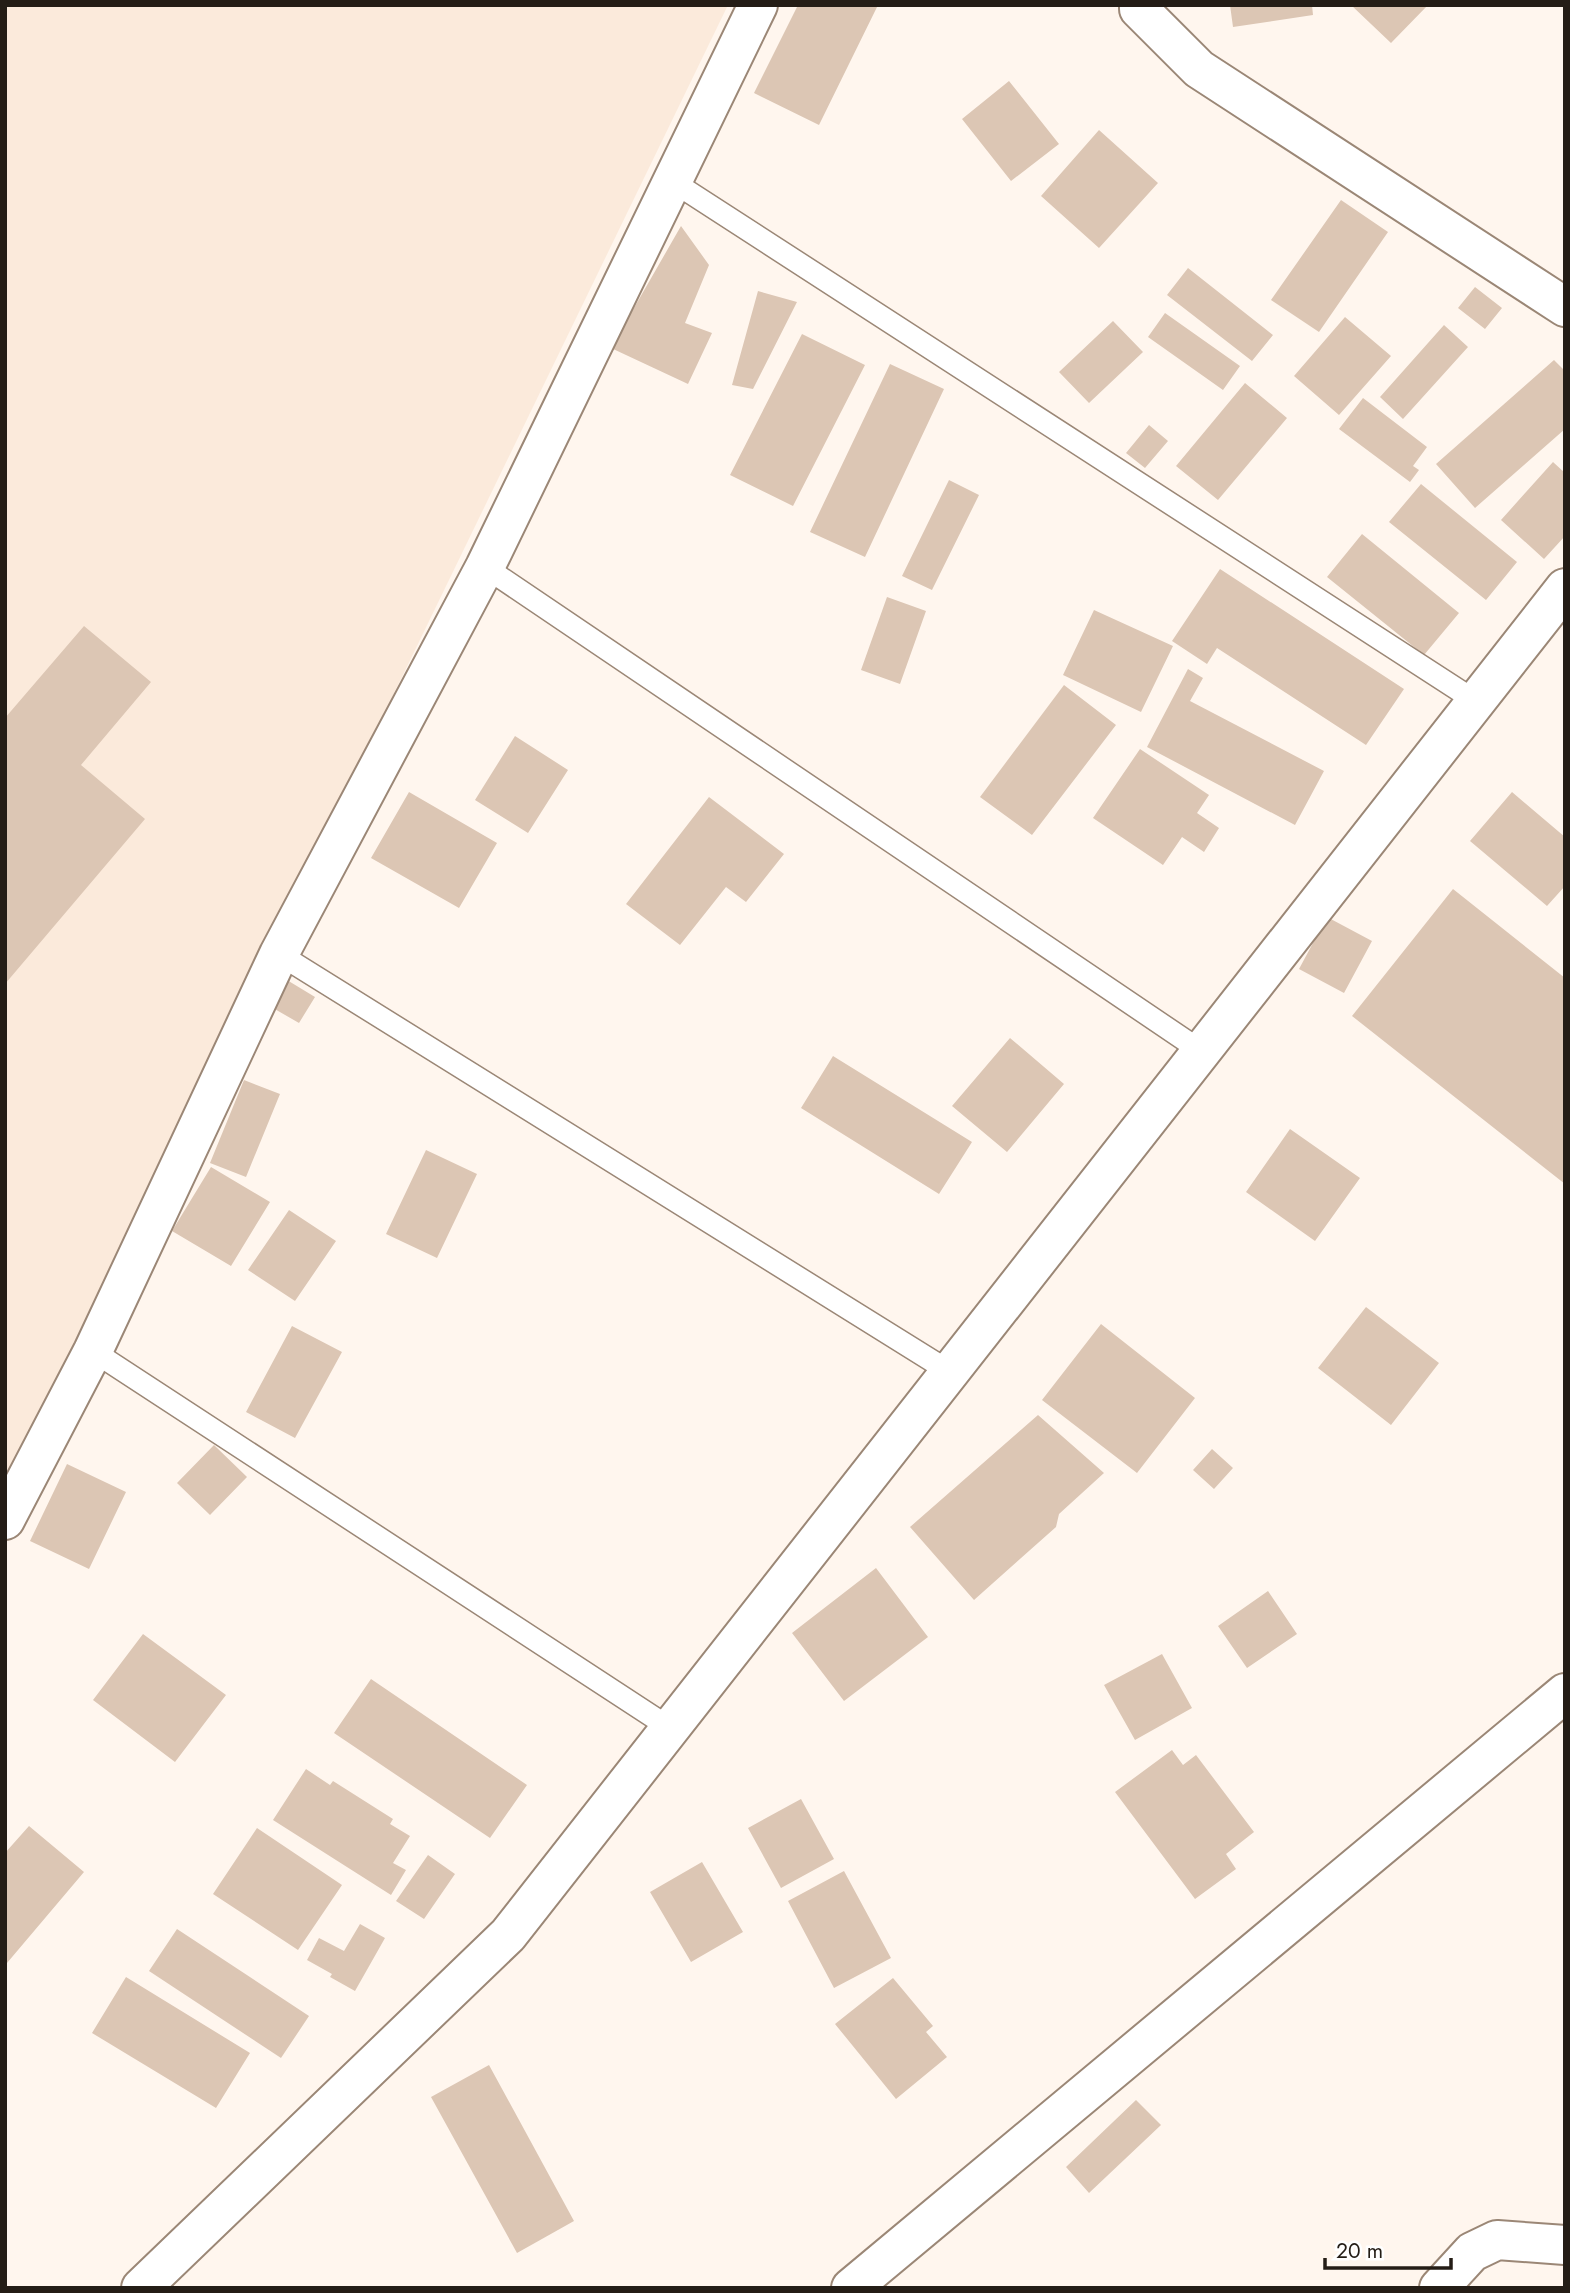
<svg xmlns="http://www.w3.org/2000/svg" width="1570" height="2293" viewBox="0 0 1570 2293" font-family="Jost,sans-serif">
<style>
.built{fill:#fbeadb}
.building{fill:#dcc6b4}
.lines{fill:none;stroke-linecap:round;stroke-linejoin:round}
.lane-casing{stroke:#9b8776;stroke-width:24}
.street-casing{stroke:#9b8776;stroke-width:42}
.lane{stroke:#fff;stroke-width:21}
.street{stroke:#fff;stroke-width:38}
</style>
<rect width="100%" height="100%" fill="#fff6ee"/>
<path class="built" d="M5 5H728L5 1495Z"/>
<path class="building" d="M798 5H878L819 125 754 93Z
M1230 5H1312L1313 15 1233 27Z
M1351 5H1428L1391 43Z
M1009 81 1059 144 1011 181 962 119Z
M1099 130 1158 183 1099 248 1041 196Z
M1341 200 1388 232 1319 332 1271 300Z
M681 226 709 265 685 323 712 333 688 384 611 348Z
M1188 268 1273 335 1252 361 1167 295Z
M1475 287 1502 308 1485 329 1458 308Z
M758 291 797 302 753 389 732 385Z
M1165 313 1240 366 1223 390 1148 337Z
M1345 317 1391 356 1339 415 1294 376Z
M1113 321 1143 352 1089 403 1059 372Z
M1444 325 1468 347 1403 419 1380 397Z
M802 334 865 365 793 506 730 475Z
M1554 360 1565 371V429L1475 508 1436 464Z
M890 364 944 389 865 557 810 532Z
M1245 383 1287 418 1218 500 1176 466Z
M1363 398 1427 447 1413 466 1419 470 1410 482 1339 429Z
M1149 425 1168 441 1145 468 1126 453Z
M1553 462 1565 473V536L1544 559 1501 520Z
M949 480 979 495 932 590 902 576Z
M1421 484 1517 562 1486 600 1389 522Z
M1362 534 1459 613 1424 655 1327 577Z
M1220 569 1404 689 1366 745 1217 648 1207 664 1172 641Z
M887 597 926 611 900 684 861 670Z
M1094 610 1173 646 1141 712 1063 675Z
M84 626 151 682 81 765 145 819 5 984V718Z
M1188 669 1203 678 1190 701 1324 771 1295 825 1147 747Z
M1064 685 1116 725 1032 835 980 797Z
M515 736 568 770 528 833 475 800Z
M1140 749 1209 795 1197 813 1219 828 1204 852 1182 837 1163 865 1093 818Z
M409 792 497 843 459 908 371 858Z
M1512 792 1565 837V886L1547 906 1470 841Z
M709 797 784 854 746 902 726 887 680 945 626 904Z
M1453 889 1565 978V1184L1352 1016Z
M1327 917 1372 941 1344 993 1299 969Z
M282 977 315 997 299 1023 266 1004Z
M1010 1038 1064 1084 1007 1152 952 1106Z
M833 1056 972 1142 939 1194 801 1108Z
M244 1080 280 1094 246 1177 210 1163Z
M1290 1129 1360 1178 1315 1241 1246 1192Z
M426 1150 477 1174 437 1258 386 1234Z
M211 1167 270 1202 231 1266 172 1231Z
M289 1210 336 1241 295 1301 248 1270Z
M1366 1307 1439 1363 1391 1425 1318 1368Z
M1101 1324 1195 1398 1137 1473 1042 1400Z
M292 1326 342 1352 295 1438 246 1412Z
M1038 1415 1104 1473 1059 1514 1056 1527 974 1600 910 1527Z
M214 1445 247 1477 210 1515 177 1483Z
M1212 1449 1233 1468 1214 1489 1193 1470Z
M67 1464 126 1492 89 1569 30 1541Z
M876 1568 928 1637 844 1701 792 1633Z
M1268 1591 1297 1634 1247 1668 1218 1626Z
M143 1634 226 1695 175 1762 93 1700Z
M1162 1654 1192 1708 1135 1740 1104 1685Z
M371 1679 527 1785 490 1838 334 1733Z
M1172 1750 1183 1765 1196 1755 1254 1832 1226 1854 1236 1869 1195 1899 1115 1792Z
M306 1769 330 1785 333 1781 393 1819 390 1824 410 1836 393 1863 406 1870 391 1895 273 1820Z
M801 1799 834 1859 781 1888 748 1828Z
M29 1826 84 1872 7 1963 5 1962V1853Z
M257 1828 342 1885 298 1950 213 1894Z
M428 1855 455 1874 424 1919 396 1901Z
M702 1862 743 1932 691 1962 650 1892Z
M844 1871 891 1958 834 1988 788 1901Z
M360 1924 385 1938 355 1991 330 1977 332 1974 307 1960 319 1938 344 1951Z
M177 1929 309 2016 281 2058 149 1971Z
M126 1977 250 2053 216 2108 92 2033Z
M893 1978 933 2026 926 2032 947 2057 896 2099 835 2024Z
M489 2065 574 2221 517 2253 431 2097Z
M1136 2100 1161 2125 1089 2193 1066 2167Z"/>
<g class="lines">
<g class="lane-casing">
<path id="lane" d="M672 181 1477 702
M485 567 1201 1051
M279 954 950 1372
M93 1351 670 1728"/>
</g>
<g class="street-casing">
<path id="street" d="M1139 5V9L1199 69 1565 307
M5 1520 93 1351 279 954 485 567 758 5
M141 2288 508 1935 1565 588
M851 2288 1565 1693
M1439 2288 1472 2252 1497 2240 1565 2245"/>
</g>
<use href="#lane" class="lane"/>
<use href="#street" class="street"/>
</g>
<rect width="1570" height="2293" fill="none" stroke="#241d16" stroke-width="14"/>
<path d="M1325 2258v10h126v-10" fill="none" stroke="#241d16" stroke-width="3.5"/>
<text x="1336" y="2258" font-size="21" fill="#241d16" stroke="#ffffff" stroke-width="5" paint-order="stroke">20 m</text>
</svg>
